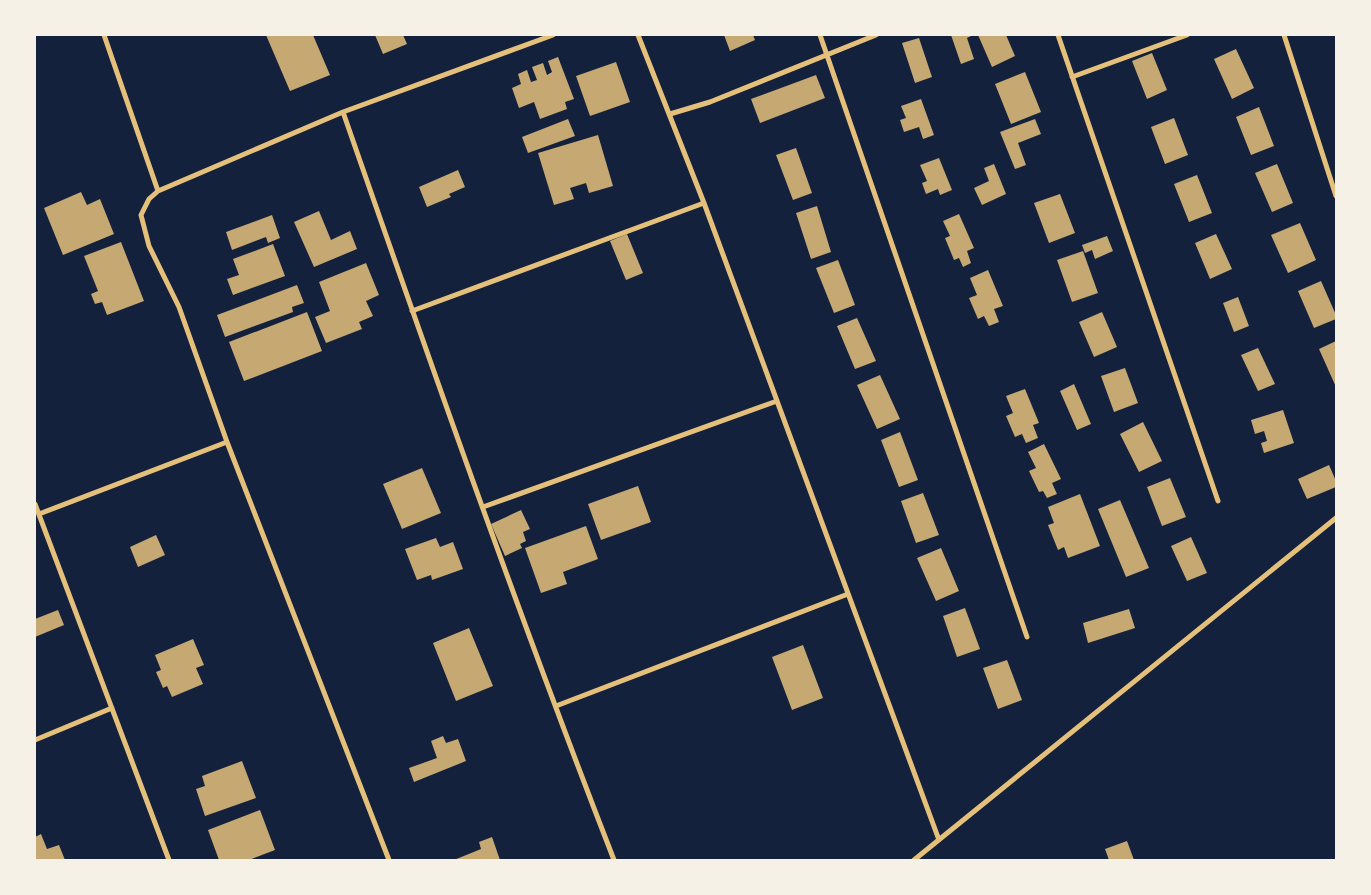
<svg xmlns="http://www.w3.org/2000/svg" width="1371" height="895" viewBox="0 0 1371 895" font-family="'Noto Serif',serif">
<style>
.building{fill:#c6a872}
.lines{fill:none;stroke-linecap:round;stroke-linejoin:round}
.minor{stroke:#e5c07b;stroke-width:5}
</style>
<rect width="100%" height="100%" fill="#14213d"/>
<path class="building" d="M266 35H313L330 75 290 91Z
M375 35H403L407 44 383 54Z
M724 35H753L755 40 730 51Z
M951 35H973L967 38 974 59 961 64Z
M978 35H1006L1015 56 992 67Z
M919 38 932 77 915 83 902 43Z
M1236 49 1254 88 1232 99 1214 59Z
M1152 53 1167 90 1147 99 1132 61Z
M558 57 574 99 565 102 567 109 540 119 534 102 519 108 512 88 521 84 518 74 527 70 531 82 537 80 532 67 543 63 547 75 552 72 548 61Z
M616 62 630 102 590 116 576 76Z
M1025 72 1041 112 1011 124 995 84Z
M816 75 825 98 760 123 751 99Z
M921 99 934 135 923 139 919 127 904 132 900 120 906 118 901 106Z
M1259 107 1274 146 1251 155 1236 117Z
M1174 118 1188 155 1165 164 1151 127Z
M568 119 575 136 528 153 522 137Z
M1035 119 1041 134 1018 143 1026 165 1015 169 1000 132Z
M598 135 613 186 589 193 586 183 570 188 574 199 554 205 538 153Z
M796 148 812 193 793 200 776 155Z
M939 158 952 190 940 195 938 189 926 194 922 183 927 181 920 165Z
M994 164 1006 194 982 205 974 188 989 181 984 168Z
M1277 164 1293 203 1272 212 1255 173Z
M458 170 465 187 449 194 451 197 427 207 419 187Z
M1197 175 1212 213 1189 222 1174 184Z
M81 192 87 205 100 199 114 234 63 255 44 208Z
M1060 194 1075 233 1049 243 1034 203Z
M817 206 831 252 811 259 796 213Z
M319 211 331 240 350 231 357 249 314 267 294 222Z
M959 214 974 248 967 251 971 263 963 267 959 258 954 260 945 238 950 236 943 221Z
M272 215 280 238 268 243 266 237 232 250 226 232Z
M1300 223 1316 260 1288 273 1271 235Z
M627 234 643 273 626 280 610 241Z
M1216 234 1232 269 1210 279 1195 243Z
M1107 236 1113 251 1095 259 1092 250 1085 253 1082 245Z
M121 242 144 301 107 315 102 302 95 304 91 294 98 291 84 256Z
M273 244 285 276 233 295 227 279 239 275 233 259Z
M1083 251 1098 293 1072 302 1057 260Z
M838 260 855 305 834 313 816 268Z
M366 263 379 295 366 301 373 316 359 322 362 329 326 343 315 317 330 311 319 282Z
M988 270 1003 306 994 309 999 322 989 326 984 316 978 319 969 298 977 295 970 278Z
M1321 281 1336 315V319L1314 328 1298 291Z
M297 285 304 303 292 307 293 312 225 337 217 315Z
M1238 297 1249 326 1234 332 1223 303Z
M307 312 322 351 244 381 229 342Z
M1102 312 1117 347 1094 357 1079 322Z
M857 318 876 361 855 369 837 326Z
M1336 341V387L1319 349Z
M1258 348 1275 384 1258 391 1241 355Z
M1125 368 1138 403 1114 412 1101 376Z
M880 375 900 419 877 429 857 385Z
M1074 384 1091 424 1077 430 1060 391Z
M1025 389 1039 423 1033 425 1038 438 1026 443 1022 434 1015 437 1006 416 1013 413 1006 396Z
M1283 410 1294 443 1264 453 1261 443 1267 441 1264 431 1255 434 1251 420Z
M1143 422 1162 461 1139 472 1120 434Z
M900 432 918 480 899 487 881 440Z
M1044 444 1061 479 1052 483 1057 494 1047 498 1043 491 1039 492 1029 471 1036 468 1028 452Z
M1329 465 1336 481V487L1307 499 1298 479Z
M422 468 441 513 402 529 383 484Z
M1170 478 1186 517 1162 526 1147 487Z
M638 486 651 522 601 540 588 504Z
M923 493 939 535 916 543 901 501Z
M1080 494 1100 546 1068 558 1064 547 1058 550 1048 525 1054 523 1048 507Z
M1120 500 1149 568 1126 577 1098 509Z
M521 510 530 529 523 532 526 541 520 544 522 548 505 556 491 524Z
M586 526 598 559 563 572 567 584 541 593 525 548Z
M156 535 165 555 138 567 130 547Z
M1191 537 1207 573 1187 581 1171 546Z
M436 538 440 547 453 542 463 569 432 580 431 575 417 580 405 549Z
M941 548 959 591 936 601 917 558Z
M965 608 980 649 957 657 943 616Z
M1129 609 1135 628 1088 643 1083 623Z
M58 610 64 625 35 637V619Z
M469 628 493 686 456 701 433 643Z
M193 639 204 665 196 668 203 684 172 697 167 686 163 688 156 672 161 670 155 655Z
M803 645 823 698 792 710 772 657Z
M1007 660 1022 700 998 709 983 668Z
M443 736 446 743 458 739 466 761 414 782 409 768 437 758 431 741Z
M242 761 256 798 205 816 196 789 205 786 202 776Z
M260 810 275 850 249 860H219L208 830Z
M41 834 47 849 59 845 65 860H35V837Z
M492 837 500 860H454L481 849 479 842Z
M1127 841 1134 860H1109L1105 849Z"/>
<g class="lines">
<path class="minor" d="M104 35 158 191 149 199 141 215 149 246 179 307 227 442 389 860
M638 35 704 203 939 840
M820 35 1027 637
M1058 35 1218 501
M1284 35 1336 196
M1072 77 1187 35
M343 112C430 362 518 613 614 860
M670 114 710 102 876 35
M158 191 343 112 553 35
M412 311 704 203
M35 504 169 860
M483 507 777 401
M39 514 227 442
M556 706 848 594
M35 740 112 708
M914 860 1336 518"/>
</g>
<rect width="1371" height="895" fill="none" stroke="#f6f1e7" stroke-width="72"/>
</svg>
